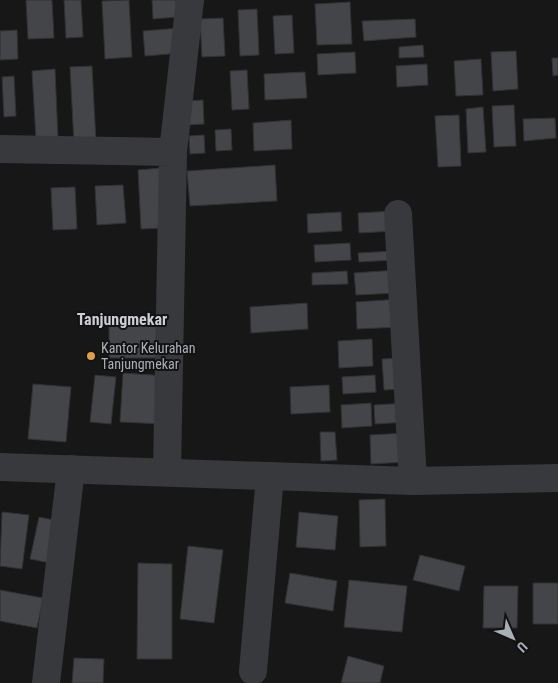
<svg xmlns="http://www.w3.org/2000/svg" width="558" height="683" viewBox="0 0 558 683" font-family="'Roboto Condensed',sans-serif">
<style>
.building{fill:#444548;stroke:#313134}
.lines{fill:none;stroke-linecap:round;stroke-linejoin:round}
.minor{stroke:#38393d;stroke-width:28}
.tertiary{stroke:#38393d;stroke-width:28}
.poi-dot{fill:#e09e47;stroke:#121213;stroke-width:2}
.labels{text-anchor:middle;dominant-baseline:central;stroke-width:4;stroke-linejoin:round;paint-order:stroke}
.poi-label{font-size:14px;fill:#aaafb7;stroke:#121213;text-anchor:start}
.quarter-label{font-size:16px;font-weight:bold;fill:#cbced3;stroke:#121213}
</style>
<rect width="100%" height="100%" fill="#171718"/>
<path class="building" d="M26 0H52L54 38 28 39Z
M64 0H81L83 37 66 38Z
M129 0 132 57 105 59 102 1Z
M152 0H176L177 17 153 19Z
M350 2 352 44 317 45 315 4Z
M257 9 259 55 240 56 238 10Z
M292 15 294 53 275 54 273 16Z
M223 18 225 56 202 57 200 19Z
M415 19 416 37 364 41 362 21Z
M180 28 181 53 145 56 143 31Z
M17 30 18 59 0 60V31Z
M423 45 424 57 399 58V47Z
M516 51 518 89 493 91 491 52Z
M355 52 356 73 318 75 317 54Z
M552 58H558V75L553 76Z
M481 59 483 95 456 96 454 61Z
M427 64 428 85 397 87 396 66Z
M92 66 96 142 74 144 70 67Z
M55 69 58 139 36 140 32 71Z
M247 70 249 109 232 110 230 71Z
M305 72 307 98 265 100 264 74Z
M14 76 16 116 4 117 2 77Z
M203 100 204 124 189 125 188 101Z
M514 105 516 146 494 147 492 106Z
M483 107 486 152 468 153 466 109Z
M459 115 461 166 438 167 435 116Z
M555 118 556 138 524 141 523 119Z
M291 120 292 149 254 151 253 123Z
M231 129 232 150 216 151 215 130Z
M204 135 205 153 190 154 189 136Z
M275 165 277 201 190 206 187 171Z
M161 168 164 228 141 229 138 170Z
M123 185 126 223 97 225 95 186Z
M75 187 77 229 53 230 51 188Z
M393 211 394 231 359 233 358 213Z
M341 212 342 231 308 233 307 214Z
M350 243 351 260 315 262 314 245Z
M394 251V260L359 262 358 253Z
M397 270 398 293 356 295 354 273Z
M347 271 348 284 312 285V273Z
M400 299 401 327 357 329 356 302Z
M307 303 308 329 251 333 250 307Z
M109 325H166V358H109Z
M372 339 373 366 339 368 338 341Z
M401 358 402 389 384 390 382 359Z
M123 373 166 376 163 424 120 422Z
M95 375 116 377 111 424 90 422Z
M375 375 376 392 343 394 342 377Z
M33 384 71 387 66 442 28 439Z
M329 385 330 412 291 414 290 387Z
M371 403 372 426 342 428 341 405Z
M407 403 408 422 375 424 374 405Z
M320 432H335L337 460 321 461Z
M405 433 406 462 371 464 370 435Z
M385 499 386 546 360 547 359 500Z
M2 512 29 515 22 569 0 566Z
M299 512 338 516 335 550 296 547Z
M39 517 63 522 55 564 30 559Z
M188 546 223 550 214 623 180 619Z
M420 555 465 566 459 591 413 580Z
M138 563 172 564V659H137Z
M290 573 337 581 333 611 285 603Z
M349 580 407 586 402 632 344 627Z
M533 583H558V624H533Z
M484 586H518L517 628H483Z
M0 590 43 598 37 628 0 621Z
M348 656 384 666 380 683H341Z
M74 658 104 659 103 683H72Z"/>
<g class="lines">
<path class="minor" d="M0 149 173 152
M398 214 413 481
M167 472 173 152 190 0
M253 671 270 476
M46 683 71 469"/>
<path class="tertiary" d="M0 467 413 481 558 478"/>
</g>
<circle class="poi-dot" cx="91" cy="356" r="5"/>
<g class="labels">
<g class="poi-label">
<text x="101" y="348">Kantor Kelurahan<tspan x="101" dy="16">Tanjungmekar</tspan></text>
</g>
<g class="quarter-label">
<text x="122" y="319">Tanjungmekar</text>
</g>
</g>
<g transform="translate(513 638) rotate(135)" stroke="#121213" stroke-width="4" paint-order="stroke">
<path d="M0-4L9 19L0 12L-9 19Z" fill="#aaafb7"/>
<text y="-8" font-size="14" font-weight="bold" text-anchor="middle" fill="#aaafb7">U</text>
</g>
</svg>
